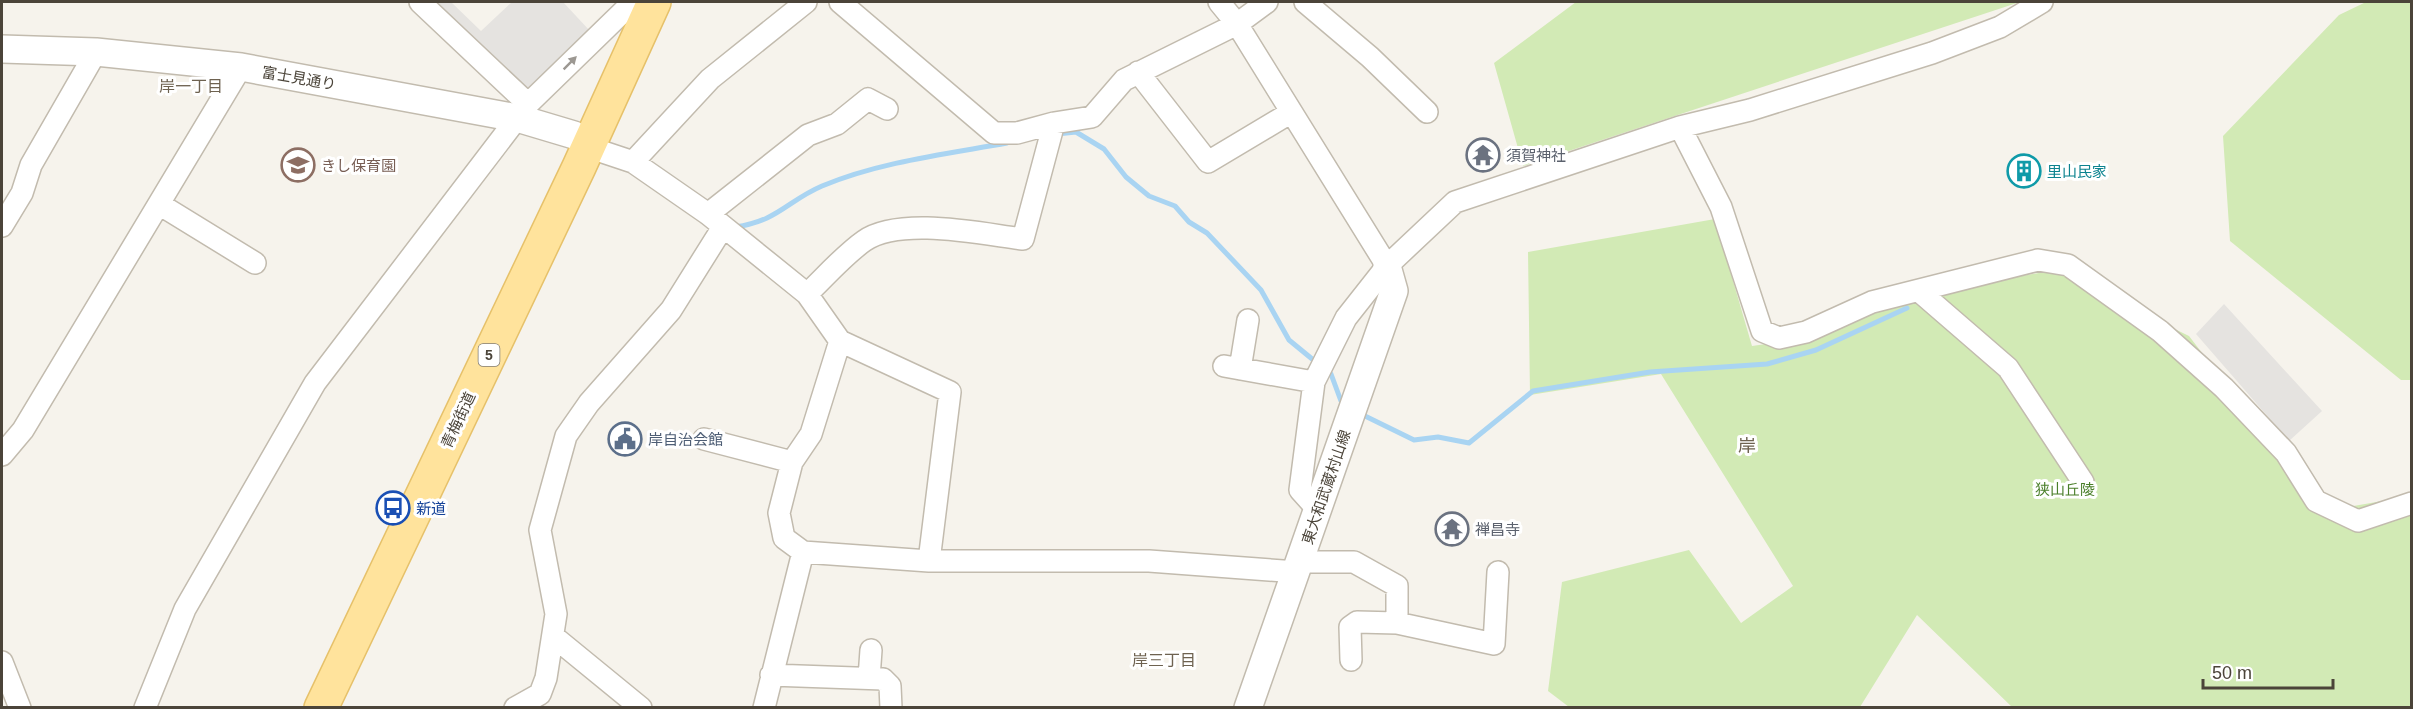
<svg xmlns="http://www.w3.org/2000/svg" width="2413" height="709" viewBox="0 0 2413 709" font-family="Helvetica,'Noto Sans JP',sans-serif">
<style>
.green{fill:#d2eab5}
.parking{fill:#e5e3e0}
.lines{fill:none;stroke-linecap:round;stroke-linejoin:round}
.stream{stroke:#a9d4f2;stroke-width:5}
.minor-casing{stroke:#c2bbae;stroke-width:24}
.tertiary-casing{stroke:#c2bbae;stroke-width:30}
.primary-casing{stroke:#e6c16a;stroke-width:36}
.minor{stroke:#fff;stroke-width:21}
.tertiary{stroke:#fff;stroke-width:27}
.primary{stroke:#ffe39c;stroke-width:33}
.oneway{fill:#9c9892}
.labels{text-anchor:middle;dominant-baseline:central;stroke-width:6;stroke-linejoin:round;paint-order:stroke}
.shield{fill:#fff;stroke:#817c74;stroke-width:1.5}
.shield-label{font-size:14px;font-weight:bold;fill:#4b4439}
.street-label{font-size:15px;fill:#4b4439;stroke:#fff}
.worship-label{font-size:15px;fill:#5b616d;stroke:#fff;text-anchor:start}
.education-label{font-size:15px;fill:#785e54;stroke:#fff;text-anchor:start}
.culture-label{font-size:15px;fill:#0d838f;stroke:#fff;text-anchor:start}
.service-label{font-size:15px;fill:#4e5e75;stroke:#fff;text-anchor:start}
.park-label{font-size:15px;fill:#4a7f2a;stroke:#fff}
.transit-label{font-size:15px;fill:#164399;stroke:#fff;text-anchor:start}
.neighbourhood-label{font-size:16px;fill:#6e6250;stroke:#fff}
.quarter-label{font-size:18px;fill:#6e6250;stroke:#fff}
</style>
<rect width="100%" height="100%" fill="#f6f3ec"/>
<path class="green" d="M1576 2H2020L1523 166 1494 63Z
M2366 2H2411V380H2401L2230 241 2223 136 2339 15Z
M1715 219 1752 346 1795 340 1934 292 2055 270 2189 336 2316 501 2342 508 2411 496V707H2012L1917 615 1860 707H1569L1548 691 1562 582 1689 550 1741 623 1793 586 1661 374 1530 395 1528 252Z"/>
<path class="parking" d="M431 2H451L481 31 512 2H563L590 31 530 95Z
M2224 304 2322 411 2289 441 2196 334Z"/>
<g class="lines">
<path class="stream" d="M1057 134 1076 132 1104 149 1126 177 1149 196 1175 206 1189 222 1207 233 1261 290 1289 340 1317 363
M735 227C778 221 787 201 822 186 879 162 946 154 1007 143
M1327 370 1331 374 1341 401
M1365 416 1414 440 1438 437 1469 443 1533 391 1650 372 1767 364 1816 350 1907 308"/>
<g class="minor-casing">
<path id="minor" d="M420 2 528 104
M840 2 994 133H1017L1054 123
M1219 2 1237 24 1387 266
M1305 2 1370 57 1427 112
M1138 72 1208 162 1290 113
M1680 127 1721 207 1762 331 1779 338 1806 332 1872 302 2038 260 2068 265 2160 331 2224 388 2286 453 2316 501 2358 521 2412 503
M589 144 603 152 633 162 708 214 807 294 840 341 950 392 929 561
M633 162 710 79 806 2
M159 204 255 263
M708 214 808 135 837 124 868 99 887 109
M2 226 22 193 31 165 96 52
M1919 291 2008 368 2083 482
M807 294C825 277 844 255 864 241 900 216 982 234 1023 239L1054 123 1092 117 1124 80 1237 24 1267 2
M840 341 811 434 792 462 779 513 784 538 803 552 929 561H1149L1297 572
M1224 366 1314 382
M1240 369 1248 320
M704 439 792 462
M2 455 23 430 241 67
M1318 510 1300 490 1314 382 1346 318 1387 266 1455 202 1680 127 1750 110 1932 53 2000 27 2042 2
M1300 562H1354L1397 586V623L1494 644 1498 572
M553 636 641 708
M1351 660 1350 627 1357 622 1397 623
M2 662 20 708
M771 675 883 679 890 686 891 708
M869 678 871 650
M145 708 185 609 315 383 528 104 633 2
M515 708 540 694 546 678 556 614 540 530 566 436 589 403 671 310 723 227
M764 708 803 552"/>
</g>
<g class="tertiary-casing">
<path id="tertiary" d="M2 49 96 52 241 67 517 118 574 135 589 144
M1248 708 1394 291 1387 266"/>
</g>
<g class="primary-casing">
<path id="primary" d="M321 708 579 167 654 2"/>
</g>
<use href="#minor" class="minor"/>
<use href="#tertiary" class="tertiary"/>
<use href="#primary" class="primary"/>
</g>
<defs><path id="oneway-solid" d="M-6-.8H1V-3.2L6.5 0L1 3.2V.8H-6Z" transform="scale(1.5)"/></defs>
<use class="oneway" href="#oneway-solid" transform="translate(570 63) rotate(-45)"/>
<defs>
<g id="temple-ring" transform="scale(1.725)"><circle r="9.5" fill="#fff" stroke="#6b7280" stroke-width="1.5"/><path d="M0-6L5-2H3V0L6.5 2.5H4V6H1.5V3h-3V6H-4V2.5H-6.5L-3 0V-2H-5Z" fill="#6b7280"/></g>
<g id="school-ring" transform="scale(1.725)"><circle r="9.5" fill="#fff" stroke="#8d6e63" stroke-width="1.5"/><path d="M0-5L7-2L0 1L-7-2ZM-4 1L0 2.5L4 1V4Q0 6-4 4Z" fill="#8d6e63"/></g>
<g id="building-ring" transform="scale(1.725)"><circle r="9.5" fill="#fff" stroke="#0f9aa8" stroke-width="1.5"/><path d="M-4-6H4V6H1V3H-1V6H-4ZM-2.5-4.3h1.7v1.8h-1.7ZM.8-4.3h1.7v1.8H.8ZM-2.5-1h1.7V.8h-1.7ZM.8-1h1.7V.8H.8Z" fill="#0f9aa8"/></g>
<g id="civic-ring" transform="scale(1.725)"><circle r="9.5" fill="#fff" stroke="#5c6f8a" stroke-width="1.5"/><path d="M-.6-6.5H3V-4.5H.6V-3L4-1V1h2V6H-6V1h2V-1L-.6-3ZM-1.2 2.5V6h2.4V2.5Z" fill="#5c6f8a"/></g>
<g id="bus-ring" transform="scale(1.725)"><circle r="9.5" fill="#fff" stroke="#1a4fb4" stroke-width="1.5"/><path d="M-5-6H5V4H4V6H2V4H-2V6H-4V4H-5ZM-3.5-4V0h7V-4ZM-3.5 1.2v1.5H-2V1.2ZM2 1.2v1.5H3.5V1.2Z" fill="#1a4fb4"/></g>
</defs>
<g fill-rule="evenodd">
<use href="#temple-ring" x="1483" y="155"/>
<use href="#school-ring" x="298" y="165"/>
<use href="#building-ring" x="2024" y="171"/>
<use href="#civic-ring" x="625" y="439"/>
<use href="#bus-ring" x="393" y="508"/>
<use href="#temple-ring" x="1452" y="529"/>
</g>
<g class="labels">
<rect class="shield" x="478.5" y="344" width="21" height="22" rx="4.5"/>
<g class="shield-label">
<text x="489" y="355">5</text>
</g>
<g class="street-label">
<text transform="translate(299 78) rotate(10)">富士見通り</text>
<text transform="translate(458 420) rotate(-65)">青梅街道</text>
<text transform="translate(1326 487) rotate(-71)">東大和武蔵村山線</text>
</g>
<g class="worship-label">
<text x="1506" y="155">須賀神社</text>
<text x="1475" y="529">禅昌寺</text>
</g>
<g class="education-label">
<text x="321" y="165">きし保育園</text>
</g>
<g class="culture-label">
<text x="2047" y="171">里山民家</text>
</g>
<g class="service-label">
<text x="648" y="439">岸自治会館</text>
</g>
<g class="park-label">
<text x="2065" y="489">狭山丘陵</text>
</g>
<g class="transit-label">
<text x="416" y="508">新道</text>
</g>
<g class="neighbourhood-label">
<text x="191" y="86">岸一丁目</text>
<text x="1164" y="660">岸三丁目</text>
</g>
<g class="quarter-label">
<text x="1747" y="446">岸</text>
</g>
</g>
<rect width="2413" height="709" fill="none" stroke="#4b4439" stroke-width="6"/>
<path d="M2203 679v9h130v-9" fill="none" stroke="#4b4439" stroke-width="3"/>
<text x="2212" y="679" font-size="18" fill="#4b4439" stroke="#ffffff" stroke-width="4.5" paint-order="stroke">50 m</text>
</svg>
